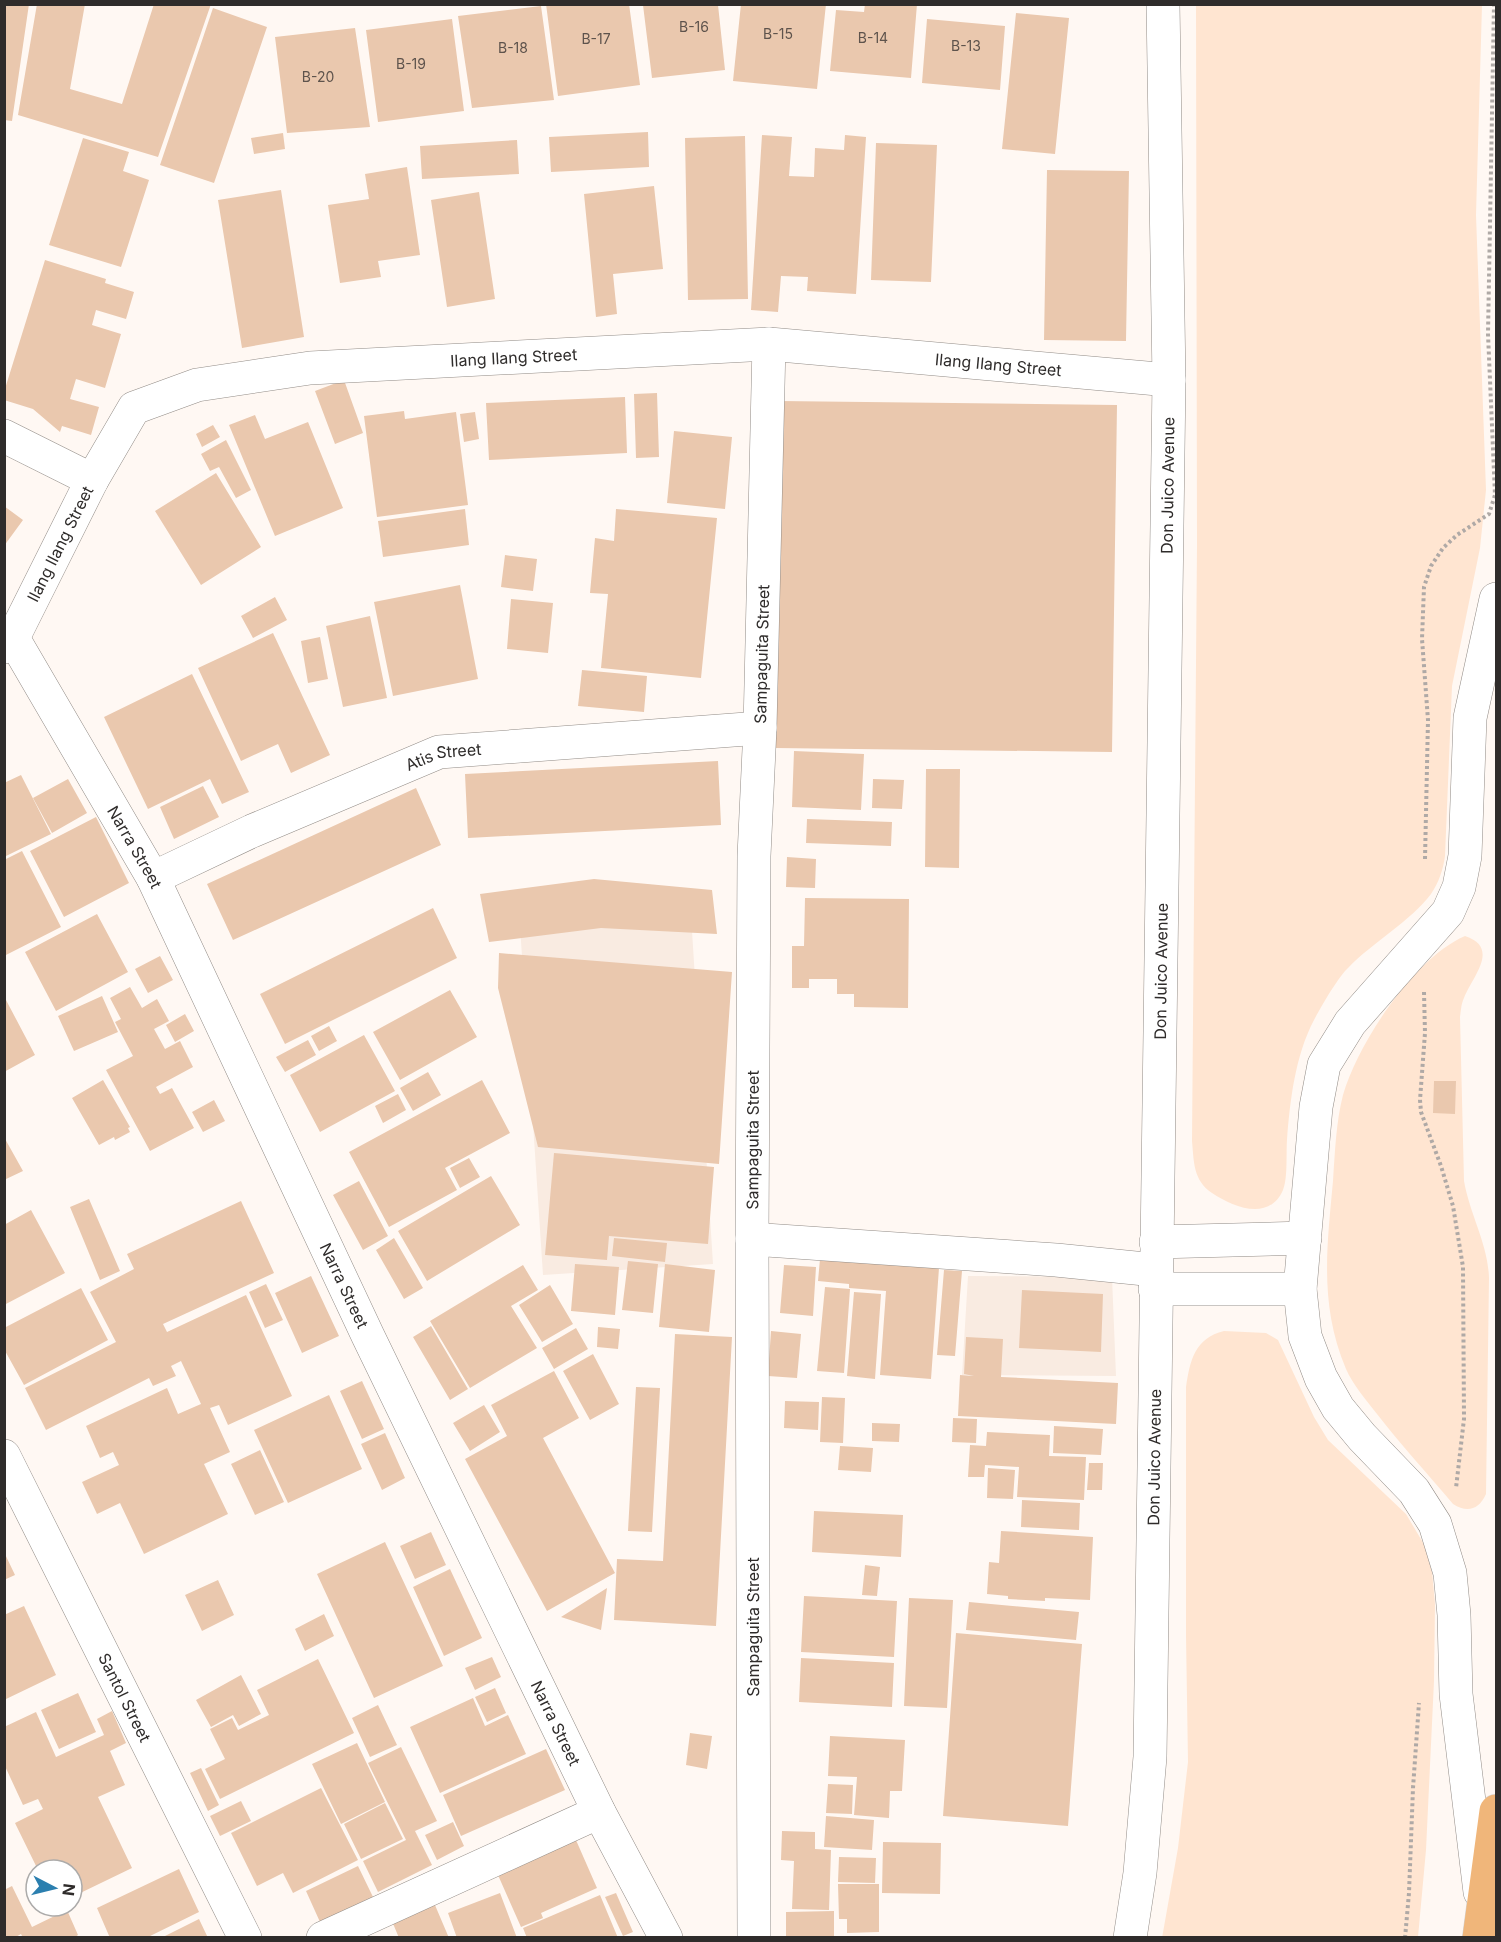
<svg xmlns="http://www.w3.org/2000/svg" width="1501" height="1942" viewBox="0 0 1501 1942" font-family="Inter,sans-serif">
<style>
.built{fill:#f9ebe1}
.green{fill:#ffe5d1}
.building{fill:#eac8ae}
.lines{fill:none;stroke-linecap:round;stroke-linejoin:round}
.minor-casing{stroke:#928c87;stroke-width:34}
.secondary-casing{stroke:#928c87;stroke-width:34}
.primary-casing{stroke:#d5d5d5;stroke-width:34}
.path{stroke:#afa9a6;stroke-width:4;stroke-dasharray:3 3;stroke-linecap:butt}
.minor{stroke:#fff;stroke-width:33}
.secondary{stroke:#fff;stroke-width:33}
.primary{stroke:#f0b67a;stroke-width:33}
.labels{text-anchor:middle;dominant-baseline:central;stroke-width:4.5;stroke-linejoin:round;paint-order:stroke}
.number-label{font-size:14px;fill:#5e534c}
.street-label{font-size:16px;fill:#2f2c2b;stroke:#fff}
</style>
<rect width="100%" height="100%" fill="#fff8f3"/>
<path class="built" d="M691 915 713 1264 543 1275 520 926Z
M968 1276 1112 1277 1116 1376 962 1375Z"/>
<path class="green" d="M1196 5H1482L1476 215 1486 490 1480 548 1452 686 1445 856C1443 870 1439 882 1431 894 1412 920 1372 943 1349 967 1338 977 1321 1007 1314 1020 1295 1056 1290 1101 1287 1140 1286 1153 1288 1178 1283 1190 1269 1222 1233 1207 1212 1193 1193 1180 1194 1162 1192 1141L1197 545Z
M1465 936C1501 948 1472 977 1464 998 1461 1004 1461 1011 1460 1017L1464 1181C1470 1215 1488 1244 1489 1278L1486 1494C1479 1510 1467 1513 1453 1504 1428 1474 1401 1445 1377 1414 1366 1400 1353 1385 1346 1369 1319 1305 1327 1247 1333 1181 1335 1152 1336 1122 1343 1095 1358 1043 1414 958 1465 936Z
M1224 1331 1266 1333 1278 1340 1314 1417 1328 1440 1406 1514 1425 1546 1432 1572 1435 1604 1434 1681 1426 1850 1418 1937 1162 1938 1178 1848 1188 1762 1186 1636V1387C1190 1360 1195 1338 1224 1331Z"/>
<path class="building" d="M4 4H29L12 121 4 120Z
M37 4H85L70 89 122 104 154 4H211L158 157 18 115Z
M546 4H629L640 85 558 96Z
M741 4H826L817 89 733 81Z
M865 4H917L911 78 830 71 836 10 864 12Z
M643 5H718L725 70 652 78Z
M541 6 554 100 472 108 458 16Z
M213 8 267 27 214 183 160 165Z
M1016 13 1069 18 1055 154 1002 149Z
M452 19 464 111 378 122 366 30Z
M927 19 1005 26 1000 90 922 83Z
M355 28 370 127 287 133 275 37Z
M648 132 649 167 551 172 549 137Z
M283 133 285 149 254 154 251 138Z
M762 135 792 137 789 176 814 177 815 148 844 150 845 135 866 137 856 294 807 291 808 277 781 276 778 312 751 310Z
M745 136 748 299 688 300 685 138Z
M83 138 129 152 123 171 149 180 121 267 49 245Z
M517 140 519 174 422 179 420 146Z
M876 143 937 145 931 282 871 280Z
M407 167 420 255 378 261 381 277 340 283 328 205 369 199 365 174Z
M1047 170 1129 171 1126 341 1044 340Z
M654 186 663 269 613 274 617 314 596 317 584 194Z
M281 190 304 337 242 348 218 200Z
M479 192 495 299 447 307 431 200Z
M45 260 106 279 105 283 134 292 126 319 96 310 92 325 121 334 105 388 76 379 70 399 99 407 91 435 62 426 60 432 33 409 4 400V392Z
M344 380 363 433 335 444 315 391Z
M657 393 659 457 636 458 634 394Z
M625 397 627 453 489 460 486 403Z
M779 401 1117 405 1112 752 775 748Z
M404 411 405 419 456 412 468 505 377 517 364 416Z
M475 412 479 439 464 442 460 414Z
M255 415 265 439 308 422 343 508 275 536 229 425Z
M213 425 220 437 202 447 196 434Z
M674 431 732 437 725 509 667 503Z
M226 440 251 490 236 498 219 467 210 471 201 454Z
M216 473 261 547 201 585 155 511Z
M4 506 23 520 4 546Z
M465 509 469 545 383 557 378 521Z
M616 509 717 518 701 678 601 668 608 594 590 593 595 538 614 541Z
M505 555 537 559 533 591 501 587Z
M460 585 478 679 393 696 374 602Z
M275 597 287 620 253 638 241 616Z
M511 599 553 603 548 653 507 649Z
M370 616 387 698 343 707 326 626Z
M273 633 330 755 291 773 278 744 241 761 198 668Z
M320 637 328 679 308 683 301 641Z
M582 670 647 676 644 712 578 706Z
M192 674 249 792 222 804 210 779 148 809 104 717Z
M794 751 864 754 861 810 792 807Z
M718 761 721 825 468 838 465 774Z
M926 769H960L959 868 925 867Z
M21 775 51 834 4 857V783Z
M68 779 87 813 52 833 33 798Z
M873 779 904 780 902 809 872 808Z
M203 786 219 817 174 839 160 807Z
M416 788 441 845 233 940 207 884Z
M96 817 129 883 64 917 30 851Z
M807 819 892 822 891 846 806 843Z
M22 851 61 927 4 956V860Z
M787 857 816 859 815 888 786 887Z
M594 879 712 890 717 934 601 928 489 942 480 894Z
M805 898 909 899 908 1008 854 1007V994H837V979H809V988H792V946H804Z
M433 908 457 958 285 1044 260 994Z
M97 914 128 972 56 1011 25 952Z
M499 953 732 972 719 1164 538 1147 498 988Z
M160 956 173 980 148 993 135 969Z
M130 987 142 1008 157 999 169 1021 154 1029 165 1049 180 1041 193 1067 156 1087 160 1094 172 1088 194 1128 150 1151 106 1070 133 1056 115 1022 121 1019 110 998Z
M450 990 477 1037 400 1080 373 1032Z
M102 996 118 1032 74 1051 58 1016Z
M6 1000 35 1055 4 1072V1001Z
M185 1014 194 1031 175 1042 166 1025Z
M329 1026 337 1041 319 1051 311 1036Z
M364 1035 395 1091 320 1132 290 1075Z
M308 1040 316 1055 285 1072 276 1057Z
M428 1072 441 1095 413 1111 400 1088Z
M103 1080 130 1127 128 1128 130 1132 115 1140 114 1137 99 1145 72 1098Z
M482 1080 510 1133 445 1168 457 1190 389 1227 349 1152Z
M1434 1081H1456L1455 1114 1433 1113Z
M398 1094 406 1110 383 1123 375 1106Z
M214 1100 225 1121 203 1132 192 1112Z
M4 1137 23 1171 4 1180Z
M554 1153 714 1167 708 1244 609 1236 607 1260 545 1255Z
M469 1158 480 1177 460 1188 450 1168Z
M491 1176 520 1225 427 1281 398 1231Z
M359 1181 388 1236 363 1250 333 1195Z
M89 1199 120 1271 100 1280 70 1207Z
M241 1201 274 1273 163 1324 167 1332 246 1295 292 1396 228 1425 219 1405 210 1408 230 1452 204 1464 228 1514 144 1554 120 1503 97 1514 82 1482 119 1465 113 1452 100 1458 86 1426 167 1388 178 1414 201 1404 181 1361 171 1366 176 1376 153 1386 149 1378 46 1430 25 1388 116 1342 90 1292 134 1269 127 1254Z
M31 1210 65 1273 4 1305V1225Z
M394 1238 423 1288 404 1299 376 1250Z
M614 1238 667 1243 665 1262 612 1256Z
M820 1259 939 1268 931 1379 880 1375 886 1291 849 1288V1284L818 1281Z
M628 1261 658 1264 653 1313 622 1310Z
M575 1264 619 1267 615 1315 571 1311Z
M665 1264 715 1270 709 1332 659 1327Z
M523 1265 538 1290 511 1306 537 1348 470 1388 430 1321Z
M784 1265 816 1267 813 1316 780 1313Z
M944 1270 962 1271 955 1356 937 1355Z
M311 1276 339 1336 302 1353 275 1293Z
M266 1284 283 1320 265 1328 249 1292Z
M550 1285 573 1324 542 1342 519 1305Z
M825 1287 850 1289 844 1373 817 1371Z
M81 1288 108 1340 24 1385 4 1349V1328Z
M1022 1290 1103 1294 1101 1352 1019 1348Z
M854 1292 881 1294 875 1379 847 1376Z
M431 1326 468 1389 450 1400 413 1337Z
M598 1327 620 1329 618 1349 597 1347Z
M576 1328 588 1349 554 1369 542 1348Z
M771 1331 801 1334 797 1378 768 1376Z
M675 1334 732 1337 716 1626 614 1620 617 1559 663 1561Z
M966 1337 1003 1339 1001 1377 1118 1383 1116 1424 958 1416 960 1375 974 1376 964 1374Z
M593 1354 619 1404 590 1420 563 1371Z
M554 1371 579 1418 543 1438 615 1573 547 1611 465 1459 507 1436 491 1405Z
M362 1381 384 1429 362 1439 340 1391Z
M636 1387 660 1388 652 1532 628 1531Z
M329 1395 362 1469 288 1503 254 1430Z
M822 1397 845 1398 843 1443 820 1442Z
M785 1401 819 1402 818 1430 784 1428Z
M484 1405 500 1432 470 1451 453 1423Z
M953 1418 977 1419 976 1443 952 1442Z
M872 1423 900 1424 899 1442 872 1441Z
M1054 1426 1103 1429 1101 1455 1053 1453Z
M987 1432 1050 1435 1049 1456 1086 1457 1084 1500 1017 1497 1019 1467 985 1465 984 1477H968L970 1445 986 1446Z
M385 1433 405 1478 382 1490 361 1444Z
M840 1446 873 1448 871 1472 838 1470Z
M260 1450 284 1502 255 1515 231 1464Z
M1089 1463H1103L1102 1490H1087Z
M988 1468 1015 1470 1013 1499 987 1498Z
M1022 1500 1080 1503 1079 1530 1021 1527Z
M814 1511 903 1515 901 1557 812 1552Z
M1001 1531 1093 1537 1090 1600 1045 1598V1601L1008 1599V1596L987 1594 989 1562 999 1563Z
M431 1532 446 1565 415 1579 400 1546Z
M385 1542 443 1666 374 1698 317 1574Z
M4 1552 15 1575 4 1580Z
M865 1565 880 1567 877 1596 862 1595Z
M450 1569 482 1638 444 1656 413 1587Z
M218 1580 234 1615 202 1631 185 1595Z
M607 1588 601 1630 561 1617Z
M804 1596 897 1601 894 1657 801 1652Z
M909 1598 953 1600 947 1708 904 1706Z
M969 1602 1079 1612 1076 1640 966 1630Z
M24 1606 56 1675 4 1700V1615Z
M324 1614 334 1636 305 1651 295 1629Z
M956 1633 1082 1644 1068 1826 943 1816Z
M492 1657 501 1677 475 1690 465 1668Z
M801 1658 894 1663 892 1707 799 1702Z
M318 1659 354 1733 220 1799 205 1769 225 1759 210 1729 232 1718 238 1730 269 1715 257 1690Z
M241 1675 261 1714 239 1726 233 1715 211 1727 196 1700Z
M495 1688 506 1713 487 1722 475 1697Z
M78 1693 96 1732 59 1749 41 1710Z
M473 1698 485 1726 508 1715 526 1754 440 1793 410 1727Z
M378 1705 397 1745 370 1757 352 1718Z
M112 1711 126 1743 110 1751 125 1785 98 1797 132 1868 72 1897V1870H38L15 1823 43 1809 38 1799 23 1805 4 1764V1727L36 1712 56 1757 104 1735 97 1719Z
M690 1733 712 1736 707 1769 686 1765Z
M830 1736 905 1740 902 1791H890L889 1818 854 1815 857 1777 828 1776Z
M357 1743 385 1802 341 1824 312 1764Z
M401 1747 437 1821 415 1831 432 1865 378 1892 363 1861 406 1840 368 1763Z
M546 1749 565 1790 461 1836 443 1795Z
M201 1768 219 1805 208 1811 190 1773Z
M828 1784 853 1785 852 1814 826 1813Z
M321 1788 358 1860 293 1893 283 1873 257 1886 231 1833Z
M241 1801 251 1821 220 1836 210 1816Z
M385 1803 403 1839 361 1859 344 1824Z
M826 1816 874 1820 872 1850 824 1847Z
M453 1822 464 1846 437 1860 425 1835Z
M572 1831 597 1888 541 1913 543 1918 521 1927 494 1866Z
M782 1831 815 1832V1849L831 1850 829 1910 792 1909 794 1861 781 1860Z
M883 1842 941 1843 940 1894 882 1893Z
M839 1857 876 1858 875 1883 838 1882Z
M358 1866 373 1897 320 1922 306 1891Z
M179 1869 199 1912 146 1938H110L97 1908Z
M838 1884H879V1932L847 1933V1919H839Z
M12 1886 32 1927 67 1910 78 1935 74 1938H23L21 1934 14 1938H4V1890Z
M429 1891 449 1938H399L387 1909Z
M500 1893 517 1938H457L448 1913Z
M616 1893 633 1932 623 1936 605 1897Z
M600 1895 618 1938H527L523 1928Z
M834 1911V1938H786V1912Z
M199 1919 208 1938H161Z"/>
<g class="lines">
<g class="minor-casing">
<g id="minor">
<path d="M4 436 92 480"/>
<path id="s1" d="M13 638 153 878 368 1336 599 1812 666 1938"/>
<path id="s2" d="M4 647 13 638 92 480 134 408 197 385 310 368 769 344 1169 380"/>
<path id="s3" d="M153 878 252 831 439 752 760 728"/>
<path d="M752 1239 1056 1260 1155 1270"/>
<path d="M1156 1242 1305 1238"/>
<path d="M1155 1289H1300"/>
<path id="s4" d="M4 1456 245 1938"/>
<path d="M1480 1892 1456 1694 1454 1615 1450 1573 1435 1524 1414 1491 1362 1437 1338 1408 1321 1378 1305 1336 1300 1289 1316 1107 1324 1065 1350 1023 1448 912 1459 887 1465 856 1470 718 1496 599"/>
<path d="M323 1938 599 1812"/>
<path id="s5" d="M754 1938 752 1239 754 856 760 728 769 344"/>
</g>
</g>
<g class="secondary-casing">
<g id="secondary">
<path id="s6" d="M1130 1938 1140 1873 1150 1757 1169 380 1163 4"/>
</g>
</g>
<g class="primary-casing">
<path id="primary" d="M1479 1938 1496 1811"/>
</g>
<path class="path" d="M1425 859 1428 720 1422 639 1424 587 1431 566 1443 548 1457 535 1489 514 1495 495 1488 334 1494 4
M1424 992 1425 1033 1420 1100 1421 1112 1441 1166 1453 1206 1463 1267 1464 1419 1456 1488
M1405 1938 1409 1893 1413 1788 1419 1703"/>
<use href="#minor" class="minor"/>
<use href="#secondary" class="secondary"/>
<use href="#primary" class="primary"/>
</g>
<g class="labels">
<g class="number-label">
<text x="694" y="26">B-16</text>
<text x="778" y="33">B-15</text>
<text x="873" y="37">B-14</text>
<text x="596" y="38">B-17</text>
<text x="966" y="45">B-13</text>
<text x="513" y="47">B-18</text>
<text x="411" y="63">B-19</text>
<text x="318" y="76">B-20</text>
</g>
<g class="street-label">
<text stroke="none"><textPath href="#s2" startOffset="658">Ilang Ilang Street</textPath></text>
<text stroke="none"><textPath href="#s2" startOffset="1144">Ilang Ilang Street</textPath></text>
<text stroke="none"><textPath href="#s6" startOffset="1454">Don Juico Avenue</textPath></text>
<text stroke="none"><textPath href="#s2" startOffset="118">Ilang Ilang Street</textPath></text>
<text stroke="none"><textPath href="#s5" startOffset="1284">Sampaguita Street</textPath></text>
<text stroke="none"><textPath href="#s3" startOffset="316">Atis Street</textPath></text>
<text stroke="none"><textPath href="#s1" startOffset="242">Narra Street</textPath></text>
<text stroke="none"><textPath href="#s6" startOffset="968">Don Juico Avenue</textPath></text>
<text stroke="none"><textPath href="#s5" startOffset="798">Sampaguita Street</textPath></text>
<text stroke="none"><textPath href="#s1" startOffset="728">Narra Street</textPath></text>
<text stroke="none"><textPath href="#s6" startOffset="482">Don Juico Avenue</textPath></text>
<text transform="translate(753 1627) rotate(-90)">Sampaguita Street</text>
<text stroke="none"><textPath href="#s4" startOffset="270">Santol Street</textPath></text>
<text stroke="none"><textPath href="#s1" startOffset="1214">Narra Street</textPath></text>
</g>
</g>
<rect width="1501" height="1942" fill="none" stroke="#2f2c2b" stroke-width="12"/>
<g transform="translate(54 1888) rotate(97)"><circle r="28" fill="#ffffff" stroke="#acabaa" stroke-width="1.5"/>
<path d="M0-4.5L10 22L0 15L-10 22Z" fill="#2b7faf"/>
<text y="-9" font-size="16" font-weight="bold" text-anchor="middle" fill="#2f2c2b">N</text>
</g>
</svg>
